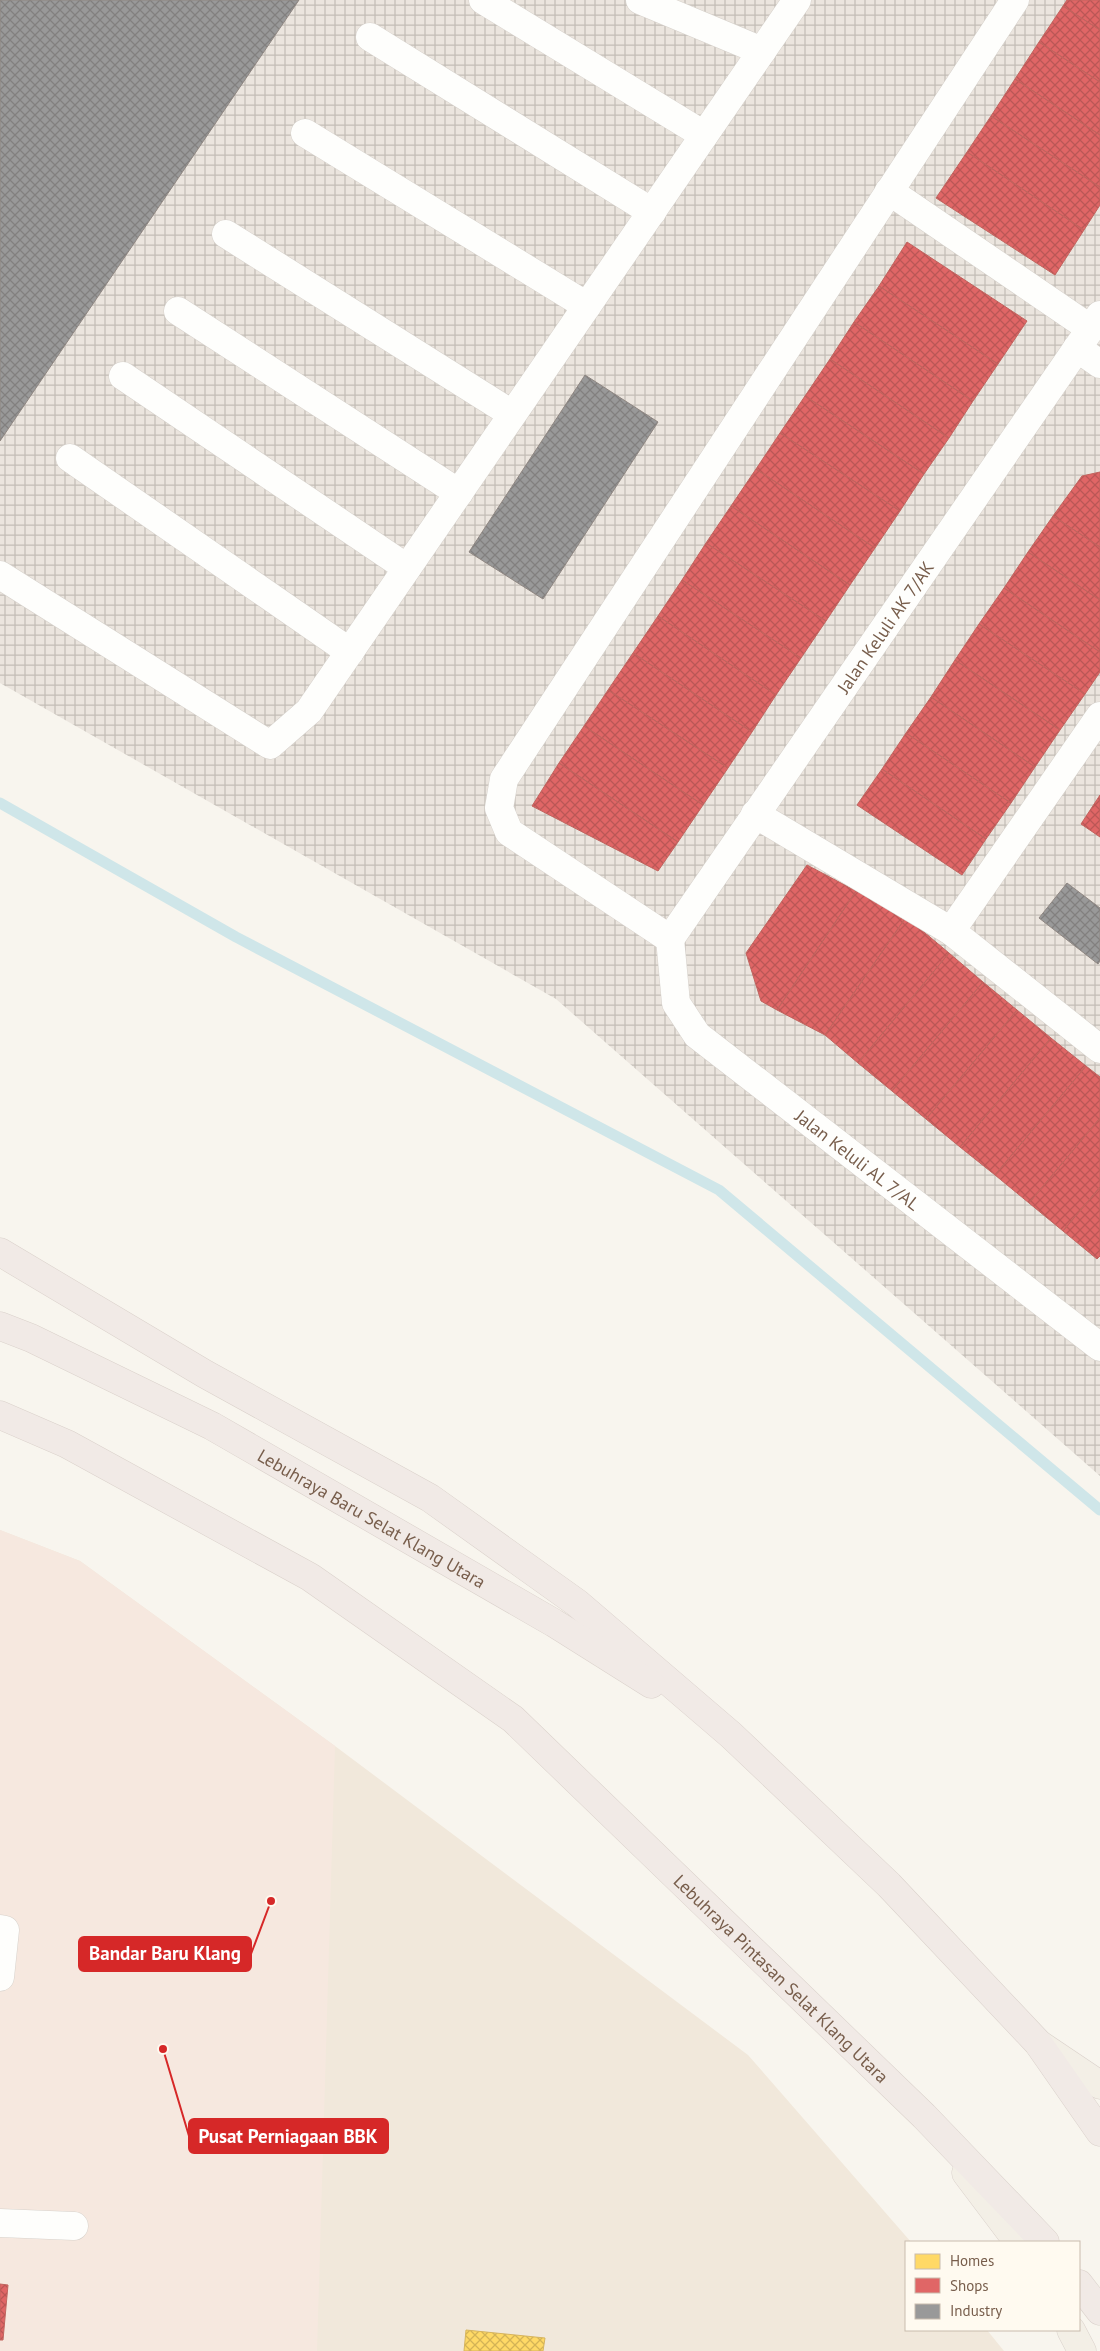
<svg xmlns="http://www.w3.org/2000/svg" width="1100" height="2351" viewBox="0 0 1100 2351" font-family="'PT Sans',sans-serif">
<style>
.residential{fill:#f1e8db}
.commercial{fill:#f6e8df}
.industrial{fill:url(#industrial-grid)}
.homes{fill:url(#homes-cross-hatch);stroke:#d6b45e}
.shops{fill:url(#shops-cross-hatch);stroke:#c1645e}
.industry{fill:url(#industry-cross-hatch);stroke:#8f8782}
.lines{fill:none;stroke-linecap:round;stroke-linejoin:round}
.stream{stroke:#cfe6e9;stroke-width:11}
.minor-casing{stroke:#d7d2cc;stroke-width:29}
.major-casing{stroke:#dad1cb;stroke-width:29}
.highway-casing{stroke:#dad1cb;stroke-width:29}
.minor{stroke:#fefefc;stroke-width:28}
.major{stroke:#f3efe6;stroke-width:28}
.highway{stroke:#f1eae6;stroke-width:28}
.labels{text-anchor:middle;dominant-baseline:central;stroke-width:5;stroke-linejoin:round;paint-order:stroke}
.street-label{font-size:18px;fill:#785e4c;stroke:#fffaf0}
.leader{fill:none;stroke:#d62828;stroke-width:2}
.callout-dot{fill:#d62828;stroke:#fffaf0;stroke-width:2}
.callout{fill:#d62828;stroke:#d62828;stroke-width:2}
.callout-label{font-size:19px;text-anchor:middle;font-weight:bold;fill:#fff}
</style>
<defs>
<pattern id="industrial-grid" width="8" height="8" patternUnits="userSpaceOnUse" patternTransform="scale(1.25)"><rect width="8" height="8" fill="#ebe5de"/><path d="M0 4h8M4 0v8" fill="none" stroke="#c3bdb6"/></pattern>
<pattern id="homes-cross-hatch" width="8" height="8" patternUnits="userSpaceOnUse" patternTransform="scale(1.25)"><rect width="8" height="8" fill="#ffd966"/><path d="M0 0l8 8M0 8l8-8" fill="none" stroke="#d3b356"/></pattern>
<pattern id="shops-cross-hatch" width="8" height="8" patternUnits="userSpaceOnUse" patternTransform="scale(1.25)"><rect width="8" height="8" fill="#e06666"/><path d="M0 0l8 8M0 8l8-8" fill="none" stroke="#ba5756"/></pattern>
<pattern id="industry-cross-hatch" width="8" height="8" patternUnits="userSpaceOnUse" patternTransform="scale(1.25)"><rect width="8" height="8" fill="#999"/><path d="M0 0l8 8M0 8l8-8" fill="none" stroke="#82807f"/></pattern>
</defs>
<rect width="100%" height="100%" fill="#f8f5ee"/>
<path class="residential" d="M0 1530 80 1561 335 1746 748 2055 911 2242H906V2330H987L1004 2351H0Z"/>
<path class="commercial" d="M0 1530 80 1561 335 1746 317 2351H0Z"/>
<path class="industrial" d="M0 0H1100V1476L556 999 0 683Z"/>
<path class="homes" d="M466 2330 545 2338 543 2351H464Z"/>
<path class="shops" d="M1067 0H1100V30L1063 6Z
M1063 6 1100 30V82L1039 42Z
M1039 42 1100 82V135L1015 79Z
M1015 79 1100 135V187L991 116Z
M991 116 1100 187V205L1084 230 967 152Z
M967 152 1084 230 1055 275 936 198Z
M907 242 1027 321 998 364 879 286Z
M879 286 998 364 973 401 854 322Z
M854 322 973 401 949 438 830 359Z
M830 359 949 438 924 474 805 396Z
M805 396 924 474 900 511 780 433Z
M780 433 900 511 875 548 756 469Z
M756 469 875 548 850 585 731 506Z
M1100 472V547L1053 516 1082 476Z
M731 506 850 585 826 621 706 543Z
M1053 516 1100 547V600L1028 552Z
M706 543 826 621 801 658 682 580Z
M1028 552 1100 600V652L1004 588Z
M682 580 801 658 776 695 658 616Z
M1004 588 1100 652V672L1085 694 979 624Z
M658 616 776 695 752 732 633 653Z
M979 624 1085 694 1060 730 955 660Z
M633 653 752 732 728 768 608 690Z
M955 660 1060 730 1035 767 931 697Z
M608 690 728 768 703 805 584 726Z
M931 697 1035 767 1011 803 906 733Z
M584 726 703 805 678 842 559 763Z
M906 733 1011 803 986 839 882 769Z
M559 763 678 842 658 871 532 806Z
M882 769 986 839 962 875 857 805Z
M1100 795V837L1081 824Z
M807 865 856 891 777 1010 761 1001 746 953Z
M856 891 906 917 825 1035 777 1010Z
M906 917 949 953 858 1063 825 1035Z
M949 953 983 982 892 1091 858 1063Z
M983 982 1017 1010 926 1119 892 1091Z
M1017 1010 1051 1038 960 1147 926 1119Z
M1051 1038 1086 1066 995 1175 960 1147Z
M1086 1066 1100 1077V1118L1029 1203 995 1175Z
M1100 1118V1187L1063 1231 1029 1203Z
M1100 1187V1256L1097 1259 1063 1231Z
M0 2284 8 2285 3 2340H0Z"/>
<path class="industry" d="M0 0H299L0 441Z
M585 375 658 422 543 599 469 552Z
M1067 883 1100 908V961L1098 964 1039 918Z"/>
<g class="lines">
<path class="stream" d="M0 803 236 937 719 1190 1100 1510"/>
<g class="minor-casing">
<g id="minor">
<path d="M483 0 704 135"/>
<path d="M640 0 762 51"/>
<path d="M370 37 652 212"/>
<path d="M305 133 587 306"/>
<path d="M889 191 1091 329"/>
<path d="M226 234 512 414"/>
<path d="M178 311 459 493"/>
<path d="M1077 348 1100 364"/>
<path d="M123 376 407 568"/>
<path d="M70 458 350 652"/>
<path d="M0 575 270 745 309 711 797 0"/>
<path d="M755 814 951 931 1100 1049"/>
<path d="M951 931 1100 716"/>
<path d="M670 939 509 832 499 808 504 779 1015 0"/>
<path id="s1" d="M670 939 1100 315"/>
<path id="s2" d="M670 939 676 1003 697 1035 1100 1347"/>
<path d="M0 1929 5 1930 0 1977"/>
<path d="M0 2223 74 2226"/>
</g>
</g>
<g class="major-casing">
<path id="major" d="M1039 2044 1100 2085
M966 2173 1018 2242
M1071 2330 1082 2351"/>
</g>
<g class="highway-casing">
<g id="highway">
<path d="M0 1252 205 1374 430 1498 577 1603 731 1735 889 1885 1038 2043 1100 2132"/>
<path id="s3" d="M0 1326 31 1338 212 1426 554 1623 651 1684"/>
<path id="s4" d="M0 1415 67 1444 310 1577 513 1719 924 2116 1045 2242"/>
<path d="M1079 2284 1100 2311"/>
</g>
</g>
<use href="#minor" class="minor"/>
<use href="#major" class="major"/>
<use href="#highway" class="highway"/>
</g>
<g class="labels">
<g class="street-label">
<text stroke="none"><textPath href="#s1" startOffset="379">Jalan Keluli AK 7/AK</textPath></text>
<text stroke="none"><textPath href="#s2" startOffset="306">Jalan Keluli AL 7/AL</textPath></text>
<text stroke="none"><textPath href="#s3" startOffset="419">Lebuhraya Baru Selat Klang Utara</textPath></text>
<text stroke="none"><textPath href="#s4" startOffset="971">Lebuhraya Pintasan Selat Klang Utara</textPath></text>
</g>
</g>
<path class="leader" d="M271 1901L251 1954M163 2049L189 2136"/>
<g class="callout-dot">
<circle cx="271" cy="1901" r="5"/>
<circle cx="163" cy="2049" r="5"/>
</g>
<g class="callout">
<rect x="79" y="1937" width="172" height="34" rx="5"/>
<rect x="189" y="2119" width="199" height="34" rx="5"/>
</g>
<g class="callout-label">
<text x="165" y="1960">Bandar Baru Klang</text>
<text x="288" y="2143">Pusat Perniagaan BBK</text>
</g>
<rect x="905" y="2241" width="175" height="90" fill="#fffaf0" stroke="#c9bcae"/>
<rect x="915" y="2254" width="25" height="15" fill="#ffd966" stroke="#c9bcae"/>
<text x="950" y="2266" font-size="15" fill="#785e4c">Homes</text>
<rect x="915" y="2278" width="25" height="15" fill="#e06666" stroke="#c9bcae"/>
<text x="950" y="2291" font-size="15" fill="#785e4c">Shops</text>
<rect x="915" y="2304" width="25" height="15" fill="#999999" stroke="#c9bcae"/>
<text x="950" y="2316" font-size="15" fill="#785e4c">Industry</text>
</svg>
